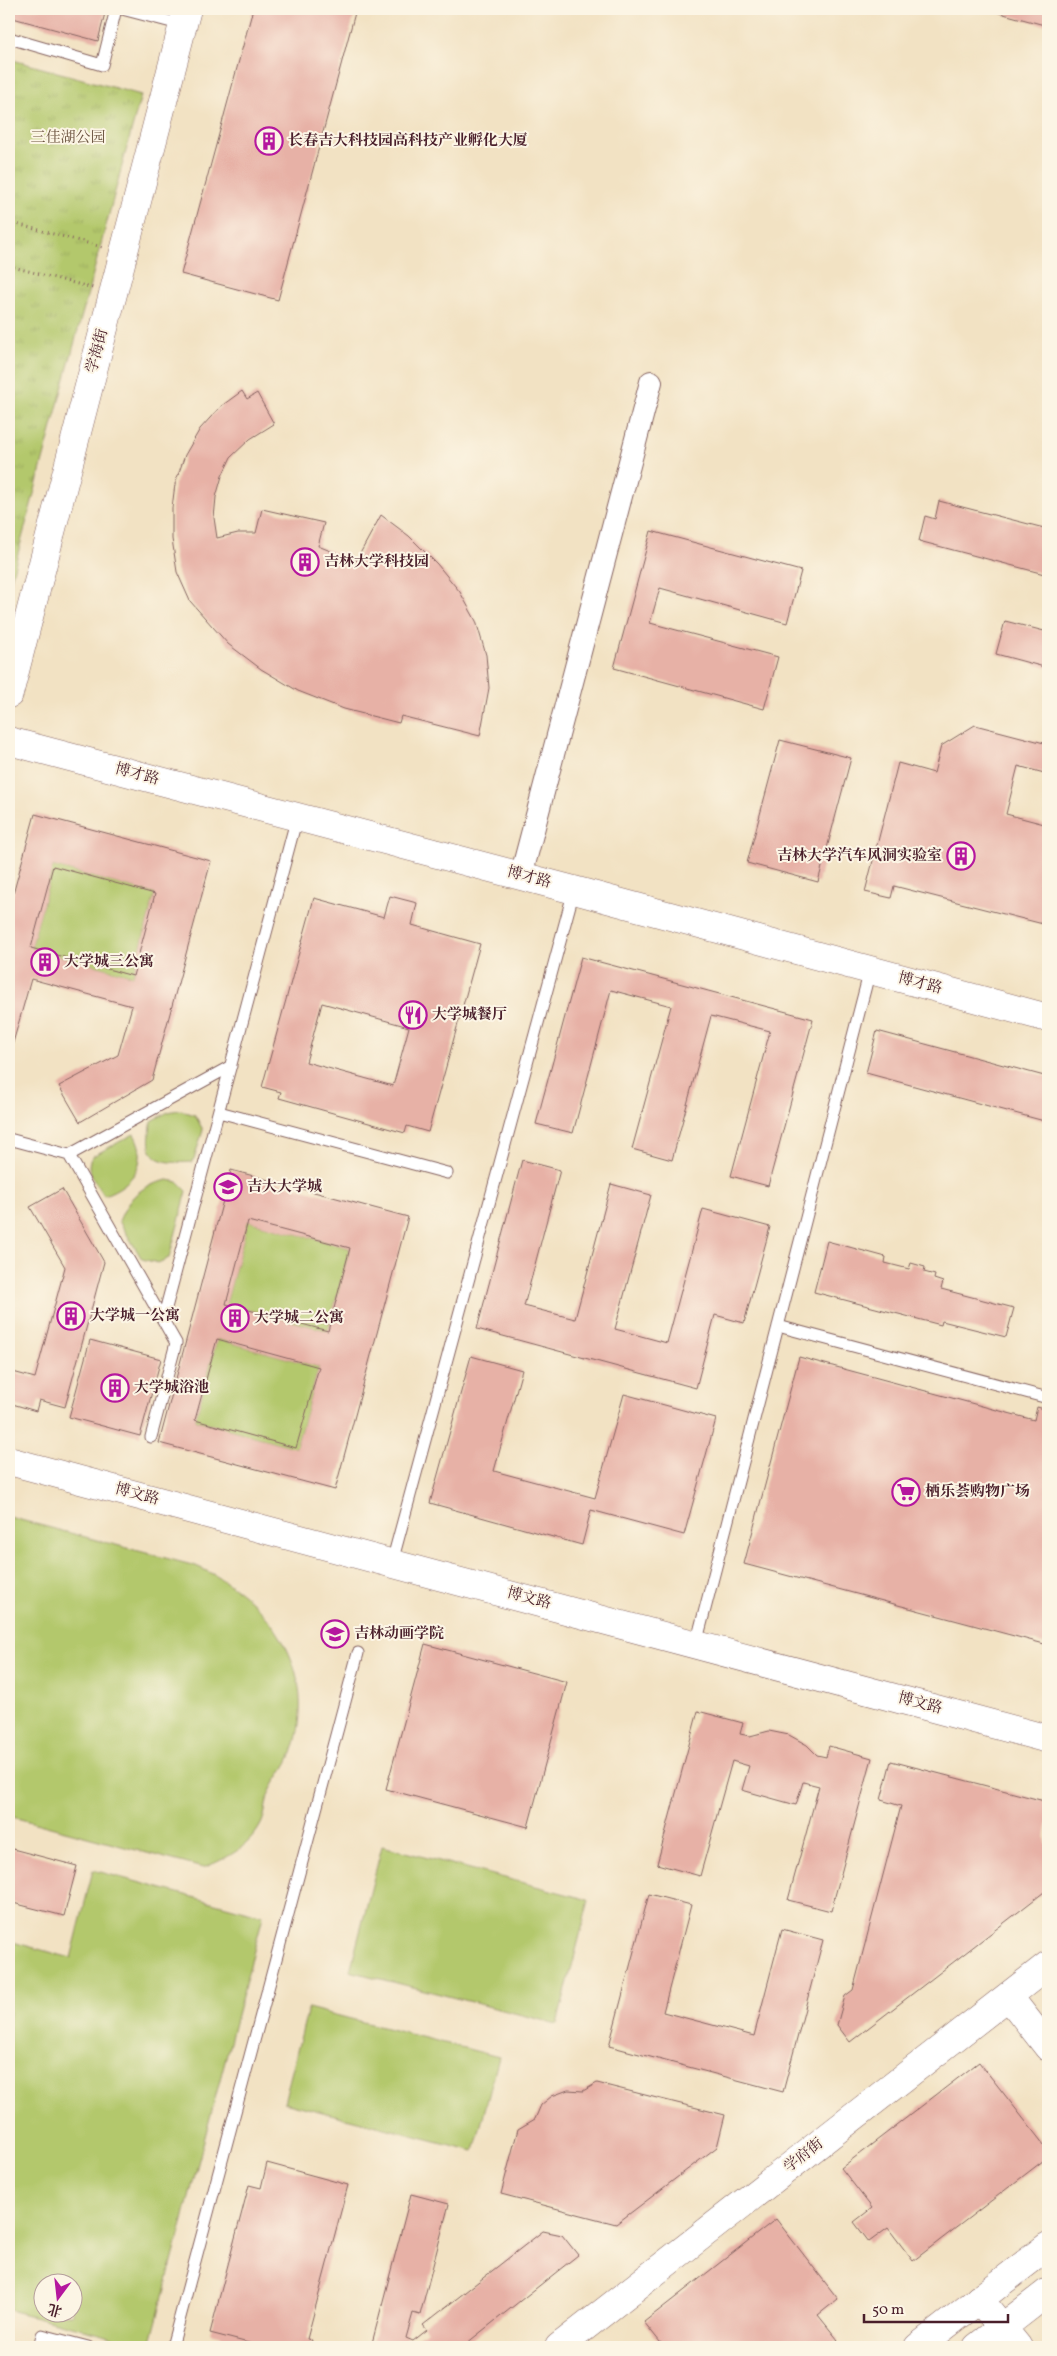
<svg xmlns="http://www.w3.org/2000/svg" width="1057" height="2356" viewBox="0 0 1057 2356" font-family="Vollkorn,'Noto Serif SC',serif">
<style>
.grass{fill:#b3c86c;stroke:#7e744c;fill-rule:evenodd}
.park{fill:url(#park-tufts);stroke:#7e744c}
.building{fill:#e7b1a6;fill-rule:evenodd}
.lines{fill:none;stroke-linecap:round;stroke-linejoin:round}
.service-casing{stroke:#856360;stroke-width:13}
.minor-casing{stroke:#856360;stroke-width:24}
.tertiary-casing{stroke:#856360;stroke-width:29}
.secondary-casing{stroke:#856360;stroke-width:29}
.primary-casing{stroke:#856360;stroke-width:29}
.path{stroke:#856360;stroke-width:3;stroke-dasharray:1 4;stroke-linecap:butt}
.service{stroke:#fff;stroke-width:11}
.minor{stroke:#fff;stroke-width:22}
.tertiary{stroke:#fff;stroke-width:28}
.secondary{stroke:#fff;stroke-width:28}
.primary{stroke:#fff;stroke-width:28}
.labels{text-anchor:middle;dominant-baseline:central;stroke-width:4;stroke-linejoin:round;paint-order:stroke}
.park-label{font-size:15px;fill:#6a523e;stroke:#fcf5e5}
.poi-label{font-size:15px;font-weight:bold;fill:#4a1f2b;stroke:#fcf5e5;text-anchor:start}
.street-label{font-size:15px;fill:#4a1f2b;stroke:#fcf5e5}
</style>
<defs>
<pattern id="park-tufts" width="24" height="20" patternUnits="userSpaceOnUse" patternTransform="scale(1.25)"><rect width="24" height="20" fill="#b3c86c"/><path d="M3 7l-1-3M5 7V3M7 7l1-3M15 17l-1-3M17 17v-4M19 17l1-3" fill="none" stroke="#9bab5e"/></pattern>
</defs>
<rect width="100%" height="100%" fill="#fcf5e5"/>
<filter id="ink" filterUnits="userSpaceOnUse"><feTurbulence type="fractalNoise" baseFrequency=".02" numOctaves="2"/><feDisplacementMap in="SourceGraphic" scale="10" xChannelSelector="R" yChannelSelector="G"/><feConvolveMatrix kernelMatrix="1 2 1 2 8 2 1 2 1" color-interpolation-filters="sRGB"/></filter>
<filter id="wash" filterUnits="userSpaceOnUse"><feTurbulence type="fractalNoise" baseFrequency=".0096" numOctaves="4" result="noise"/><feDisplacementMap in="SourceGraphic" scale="20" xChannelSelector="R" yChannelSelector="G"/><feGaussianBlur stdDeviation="1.12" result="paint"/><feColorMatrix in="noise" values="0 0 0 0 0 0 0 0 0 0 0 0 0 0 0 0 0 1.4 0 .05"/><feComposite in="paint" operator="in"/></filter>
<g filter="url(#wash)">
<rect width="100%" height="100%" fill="#f2e2c3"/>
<path class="grass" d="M53 866 155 894 133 976 31 948Z
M179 1110 195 1115 203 1130 193 1162C158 1164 143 1161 152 1121L168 1112Z
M134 1134C150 1162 133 1185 104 1195 97 1183 82 1169 93 1156Z
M168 1180 178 1182 187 1191 169 1258 158 1263 142 1259 119 1221C130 1195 141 1186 168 1180Z
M248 1221 350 1248 328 1331 226 1304Z
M217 1339 319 1367 296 1448 195 1420Z
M9 1517 196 1566C270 1598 321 1671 292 1753 286 1768 275 1780 269 1793 265 1804 266 1816 260 1826 248 1848 225 1859 203 1868L9 1816Z
M382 1846 589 1900 557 2024 350 1971Z
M93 1870 263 1916 150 2346 9 2310V1941L71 1958ZM42 2284H72V2314H42Z
M308 2008 499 2057 474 2151 284 2102Z"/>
<path class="park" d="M9 59 141 95 9 587Z"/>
<g id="blocks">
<path class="building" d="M9 9H106L98 41 9 17Z
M253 9H356L278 300 181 274Z
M985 9H1048V26Z
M242 391 247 399 257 393 274 424 250 439 231 457 222 476 216 497 214 518 217 538 238 533H256L262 509 324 523 318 546 356 561 381 515 409 536 437 564 460 592 476 621 486 655 489 688 480 736 401 716 399 723 344 709 298 691 261 669 228 644 190 601 177 572 172 539V508L175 484 185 455 200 429 220 407Z
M939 501 1048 529V575L919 541 925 516 935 519Z
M651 531 801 571 787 623 660 588 650 623 778 657 764 709 614 668Z
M1005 621 1048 632V668L996 654Z
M975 725 1048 744V774L1018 766 1006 814 1048 825 1047 925 894 886 891 898 865 892 898 763 934 773 941 746Z
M780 740 851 758 818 882 747 863Z
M35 814 211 861 152 1080 80 1122 59 1086 118 1055 132 1006 31 979 9 1057V909ZM53 866 155 894 133 976 31 948Z
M390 896 417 903 412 925 480 944 428 1132 407 1126 405 1133 279 1098 281 1092 262 1087 314 898 384 917ZM322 1003 409 1027 393 1086 306 1062Z
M581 957 813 1019 768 1186 731 1176 770 1031 711 1016 672 1160 632 1149 671 1006 611 990 573 1133 536 1124Z
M877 1031 1048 1077V1122L866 1073Z
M522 1160 560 1170 524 1306 575 1319 611 1184 651 1195 615 1329 667 1343 703 1209 770 1227 744 1323 715 1315 696 1388 477 1329Z
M231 1170 408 1217 335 1490 159 1443ZM248 1221 350 1248 328 1331 226 1304ZM217 1339 319 1367 296 1448 195 1420Z
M62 1189 104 1262 65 1407 39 1400 36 1411 9 1403V1365L14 1367 13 1372 35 1378 65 1267 30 1207Z
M827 1241 886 1257 885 1263 909 1269 911 1263 925 1267 924 1272 935 1275 934 1279 943 1282 941 1289 1014 1308 1006 1337 942 1321 941 1325 814 1292Z
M90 1340 161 1359 140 1436 69 1417Z
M471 1356 522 1370 494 1471 595 1498 624 1394 716 1419 684 1535 591 1510 582 1545 430 1503Z
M799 1357 1034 1420 1037 1407 1048 1410V1645L744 1564Z
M425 1644 567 1682 528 1827 386 1789Z
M698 1711 743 1723 740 1734 750 1736 769 1731 789 1735 807 1745 817 1755 826 1757 829 1746 872 1758 831 1911 788 1900 819 1786 803 1782 796 1805 742 1790 749 1766 732 1761 700 1876 657 1864Z
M891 1761 1048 1802V1821L1045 1838 1048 1851V1889L850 2042 837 2025 845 1996 853 1990 901 1806 881 1800Z
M9 1848 77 1866 64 1916 9 1902Z
M649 1894 691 1905 663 2012 754 2036 782 1929 823 1940 783 2092 609 2046Z
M979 2062 1048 2150V2157L913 2261 888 2228 869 2242 854 2222 872 2208 841 2168Z
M597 2083 725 2115 717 2147 616 2224 501 2194 518 2129 535 2119 541 2105 552 2096 568 2090 583 2091Z
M267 2163 348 2185 307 2339 312 2340 310 2347H264L210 2333 249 2185 261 2188Z
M411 2194 449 2204 420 2315 413 2313 406 2338 413 2341 427 2330 423 2325 543 2231 562 2235 578 2255 462 2347H371Z
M776 2219 838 2299 818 2315 838 2340 828 2347H664L644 2322Z"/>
</g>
</g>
<g filter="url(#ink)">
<use href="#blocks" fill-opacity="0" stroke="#856360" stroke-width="1"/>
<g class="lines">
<g class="service-casing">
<path id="service" d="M122 9 183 25
M9 38 102 65 116 9
M219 1112 447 1173
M9 1139 69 1155 176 1343 151 1437
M69 1155 231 1066
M163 1319 297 817
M778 1326 1048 1398
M392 1562 574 890
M696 1644 870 970
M39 2347 42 2335 88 2347
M172 2347 358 1653"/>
</g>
<g class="minor-casing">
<path id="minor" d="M521 876 651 382"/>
</g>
<g class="tertiary-casing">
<path id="tertiary" d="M9 694 187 9
M9 741 574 890 1048 1018
M9 1461 1048 1739
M1009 1997 1048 2047
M979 2299 1018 2347
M559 2347 1048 1965"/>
</g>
<g class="secondary-casing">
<path id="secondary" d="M918 2347 1048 2246"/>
</g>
<g class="primary-casing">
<path id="primary" d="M977 2347 1048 2292"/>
</g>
<path class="path" d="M9 222 102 247
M9 266 93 288"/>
<use href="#service" class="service"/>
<use href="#minor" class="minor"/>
<use href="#tertiary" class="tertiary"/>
<use href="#secondary" class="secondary"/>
<use href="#primary" class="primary"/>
</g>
</g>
<defs>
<g id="building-ring" transform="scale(1.4375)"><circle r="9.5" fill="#fcf5e5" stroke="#b5179e" stroke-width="1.5"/><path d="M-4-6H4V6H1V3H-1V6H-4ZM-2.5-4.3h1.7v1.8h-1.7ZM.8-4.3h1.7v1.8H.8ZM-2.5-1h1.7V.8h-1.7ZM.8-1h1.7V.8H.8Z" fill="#b5179e"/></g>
<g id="restaurant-ring" transform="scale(1.4375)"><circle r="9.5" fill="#fcf5e5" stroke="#b5179e" stroke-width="1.5"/><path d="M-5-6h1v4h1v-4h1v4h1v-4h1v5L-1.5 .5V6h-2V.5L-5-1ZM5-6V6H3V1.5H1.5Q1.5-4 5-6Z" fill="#b5179e"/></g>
<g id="university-ring" transform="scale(1.4375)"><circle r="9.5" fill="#fcf5e5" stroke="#b5179e" stroke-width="1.5"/><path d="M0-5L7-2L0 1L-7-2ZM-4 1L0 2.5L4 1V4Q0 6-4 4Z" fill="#b5179e"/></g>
<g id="supermarket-ring" transform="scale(1.4375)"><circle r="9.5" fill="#fcf5e5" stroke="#b5179e" stroke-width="1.5"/><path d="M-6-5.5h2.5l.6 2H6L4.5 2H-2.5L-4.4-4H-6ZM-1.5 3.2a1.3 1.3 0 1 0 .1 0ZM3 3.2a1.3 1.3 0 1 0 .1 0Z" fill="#b5179e"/></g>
</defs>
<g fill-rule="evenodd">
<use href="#building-ring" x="269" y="141"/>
<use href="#building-ring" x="305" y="562"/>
<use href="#building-ring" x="961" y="856"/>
<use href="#building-ring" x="45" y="962"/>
<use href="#restaurant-ring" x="413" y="1015"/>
<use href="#university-ring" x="228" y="1187"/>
<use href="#building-ring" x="71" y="1316"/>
<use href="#building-ring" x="235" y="1318"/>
<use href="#building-ring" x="115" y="1388"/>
<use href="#supermarket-ring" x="906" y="1492"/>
<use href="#university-ring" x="335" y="1634"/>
</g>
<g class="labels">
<g class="park-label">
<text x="68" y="138">三佳湖公园</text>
</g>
<g class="poi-label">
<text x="288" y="141">长春吉大科技园高科技产业孵化大厦</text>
<text x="324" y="562">吉林大学科技园</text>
<text x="942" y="856" text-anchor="end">吉林大学汽车风洞实验室</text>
<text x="64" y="962">大学城三公寓</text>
<text x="432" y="1015">大学城餐厅</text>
<text x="247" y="1187">吉大大学城</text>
<text x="90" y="1316">大学城一公寓</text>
<text x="254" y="1318">大学城二公寓</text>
<text x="134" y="1388">大学城浴池</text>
<text x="925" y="1492">栖乐荟购物广场</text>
<text x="354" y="1634">吉林动画学院</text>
</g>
<g class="street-label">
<text transform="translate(98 351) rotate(-75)">学海街</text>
<text transform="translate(137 775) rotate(15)">博才路</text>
<text transform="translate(529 878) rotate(15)">博才路</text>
<text transform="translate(920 984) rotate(15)">博才路</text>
<text transform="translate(137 1495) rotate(15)">博文路</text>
<text transform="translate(529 1599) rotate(15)">博文路</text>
<text transform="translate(920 1704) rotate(15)">博文路</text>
<text transform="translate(804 2156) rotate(-38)">学府街</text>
</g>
</g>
<rect width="1057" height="2356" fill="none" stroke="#fcf5e5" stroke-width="30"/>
<g transform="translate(58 2298) rotate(195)"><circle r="24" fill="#fcf5e5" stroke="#b59f9b"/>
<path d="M0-4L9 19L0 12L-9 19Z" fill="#b5179e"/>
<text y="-8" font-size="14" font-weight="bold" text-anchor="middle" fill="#4a1f2b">北</text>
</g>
<path d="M864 2314v8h144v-8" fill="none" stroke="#4a1f2b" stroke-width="2.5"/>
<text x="872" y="2314" font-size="15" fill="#4a1f2b" stroke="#fcf5e5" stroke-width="4" paint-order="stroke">50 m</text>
</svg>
